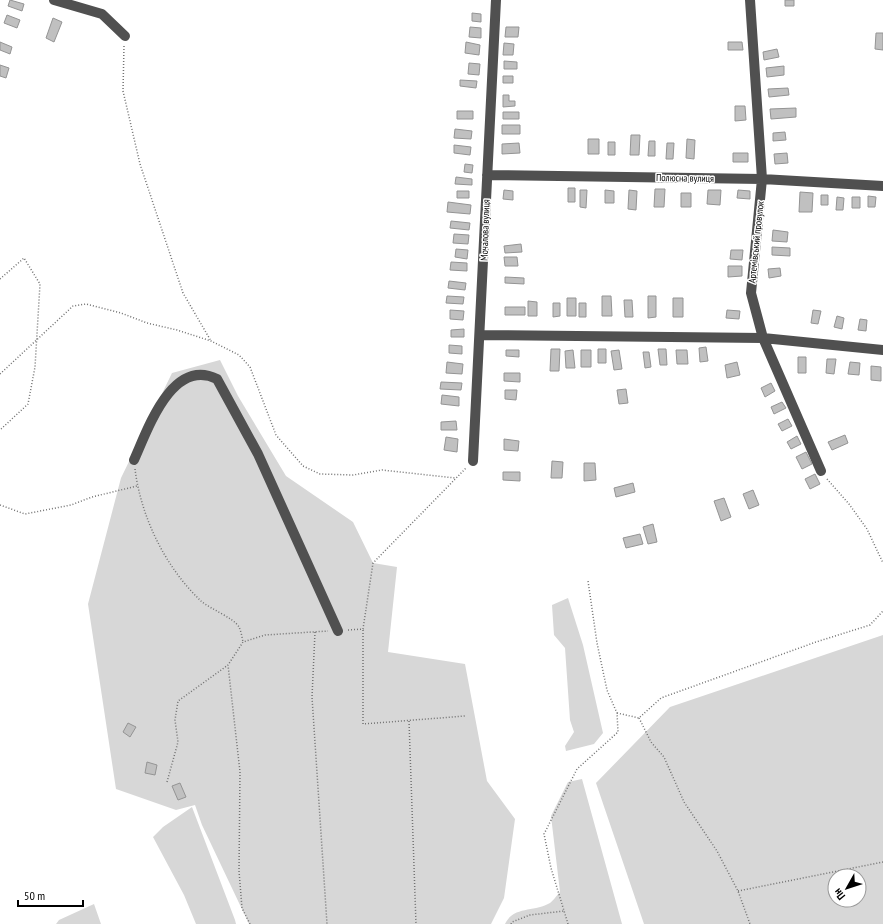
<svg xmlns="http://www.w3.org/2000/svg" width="883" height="924" viewBox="0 0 883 924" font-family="'PT Sans Narrow',sans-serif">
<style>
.green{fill:#d7d7d7;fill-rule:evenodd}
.building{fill:#c0c0c0;stroke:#949494}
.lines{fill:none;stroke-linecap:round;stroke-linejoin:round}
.path{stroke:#727272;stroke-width:1.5;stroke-dasharray:1 2;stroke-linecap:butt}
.minor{stroke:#505050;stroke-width:10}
.labels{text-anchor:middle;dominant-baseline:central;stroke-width:3;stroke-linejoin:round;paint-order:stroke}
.street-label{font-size:10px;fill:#000;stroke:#fff}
</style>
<rect width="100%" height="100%" fill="#fff"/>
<path class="green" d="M220 360 238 396 286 476 353 522 373 563 397 567 388 652 465 664 487 781 515 819 504 898 491 924H249L202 825 195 805 176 810 116 789 88 604 121 478 172 373Z
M568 598 583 645 603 733 594 744 566 751 565 746 574 732 570 720 565 648 554 635 552 605Z
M883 635V924H644L596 783 670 707ZM835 876H859V900H835Z
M582 779 622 924H505C513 906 535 912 550 903 553 901 557 895 560 892L551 816 568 782Z
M192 807 235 920 236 924H196L184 895 153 837 163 827Z
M94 904 101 924H56L59 920Z"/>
<path class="building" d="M10 0 24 4 22 11 8 6Z
M785 0H794V6H785Z
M472 13 481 14V22L472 21Z
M7 15 20 20 17 28 4 23Z
M53 18 62 22 54 42 46 38Z
M470 27 481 28V38L469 37Z
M506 27H519L518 37H505Z
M876 33H883V50L875 49Z
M0 42 12 47 10 54 0 50Z
M466 42 480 45 479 55 465 53Z
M728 42H742L743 50H728Z
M504 43 514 44 513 55H503Z
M777 49 779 57 764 60 763 52Z
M504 61 517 62V69H504Z
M469 63 480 64 479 75 468 74Z
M0 65 9 68 6 78 0 76Z
M784 66V75L767 77 766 68Z
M503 76H513V83H503Z
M460 80 477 81 476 88 460 86Z
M788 88 789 95 769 97 768 89Z
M503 95H509V101H515V106L503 107Z
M735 106H745L746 120 735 121Z
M796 108V117L771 119 770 109Z
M457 111H473V119H457Z
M503 112H519V119H503Z
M502 125H520V134H502Z
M455 129 472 131 471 139 454 138Z
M785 132 786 140 773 141V133Z
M631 135H640L639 155H630Z
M588 139H599V154H588Z
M687 139 695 140 694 159 686 158Z
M649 141H655V156H648Z
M608 142H615V155H608Z
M519 143 520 153 502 154V144Z
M667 143H674L673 159H666Z
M454 145 471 147 470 155 454 153Z
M733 153H748V162H733Z
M787 153 788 163 775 164 774 154Z
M465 164 473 165 472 173 464 172Z
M456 177 472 179V185L455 184Z
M568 188H575V202H568Z
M655 189H665L664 207H654Z
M504 190 513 191V200L503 199Z
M580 190H587L586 208 580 207Z
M605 190 614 191V203H605Z
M629 190 637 191 636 210 628 209Z
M708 190H721L720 205 707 204Z
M738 190 750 191V199L737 198Z
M457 191H469V198H457Z
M800 192 813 193 812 212H799Z
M681 193H691V207H681Z
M821 195H828V205H821Z
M868 196 876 197 875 207H868Z
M837 197 844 198 843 210H836Z
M852 197H860V208H852Z
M448 202 471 205 470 214 447 212Z
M451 221 470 223 469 230 450 228Z
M773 230 788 232 787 242 772 241Z
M454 234 469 235 468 244 453 243Z
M521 244 522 252 505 253 504 246Z
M772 247 790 248V256L772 255Z
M456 249 468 250 467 259 455 257Z
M731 250H743L742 260 730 259Z
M504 257H517L518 266H505Z
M451 262 467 263V271L450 270Z
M728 266H742V276L728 277Z
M780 268 781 276 769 278 768 269Z
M505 277 524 278V284L505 283Z
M449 281 466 283 465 290 448 288Z
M447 296 464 297 463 304 446 303Z
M602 296H611L612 316H602Z
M648 296H656V317L648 318Z
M567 298H576V316H567Z
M673 298H683V317H673Z
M624 300H632L633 317H625Z
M528 301 537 302V316H528Z
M553 303H560V316L553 317Z
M579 303H586V317H579Z
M505 307H525V315H505Z
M450 310 464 311 463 320 450 319Z
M727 310 740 311 739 319 726 318Z
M813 310 821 311 818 324 811 323Z
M837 316 844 318 842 329 834 327Z
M860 319 867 320 866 331 858 330Z
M464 329V337H451V330Z
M449 345 462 346V354L449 353Z
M706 347 708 361 700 362 699 348Z
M551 349H560L559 371H550Z
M598 349H606V363H598Z
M658 349H666L667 365H660Z
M506 350H519V357L506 356Z
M573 350 575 368H566L565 351Z
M581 350H591V367H581Z
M619 350 622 369 614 370 611 351Z
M676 350H687L688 364H677Z
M643 352H649L651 367 645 368Z
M798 357H806V373H798Z
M827 359H836L834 374 826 373Z
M447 362 463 364 462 374 446 373Z
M737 362 740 375 727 378 725 365Z
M850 362 860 363 859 375 848 374Z
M871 366 881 367V381L871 380Z
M504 373H520V382L504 381Z
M441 382 462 383 461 390 440 389Z
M771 383 775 391 765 397 761 388Z
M626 389 628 403 619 404 617 390Z
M505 390H517L516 400 505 399Z
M442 395 459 397V406L441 404Z
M782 402 786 408 774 414 771 407Z
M788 419 792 426 782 431 778 424Z
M456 421 457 430H441V422Z
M845 435 848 443 832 450 828 442Z
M797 436 801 444 791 449 787 442Z
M446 437 458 439 457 452 444 450Z
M504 439 519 441 518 451 504 450Z
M806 452 812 464 802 469 796 457Z
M552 461 563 462 562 478H551Z
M584 463H595L596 480 584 481Z
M503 472H520V481L503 480Z
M815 474 820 484 810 489 805 479Z
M633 483 635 492 616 497 614 488Z
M753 490 759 505 749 509 743 494Z
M724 498 731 517 721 521 714 501Z
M653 524 657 542 648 544 643 527Z
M640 534 643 544 626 548 623 538Z
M128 723 136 727 130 737 123 732Z
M147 762 157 765 155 775 145 773Z
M180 783 186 797 178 800 172 786Z"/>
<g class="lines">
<path class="path" d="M124 46 123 91 140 164 183 293 211 341
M0 279 24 258 40 284 35 367 28 404 0 430
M0 374 73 306 86 304 121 313 147 323 177 330 211 341 239 355 250 367 276 435 303 466 320 474 353 475 382 470 455 478
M135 469C141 517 165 567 201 601 210 609 234 618 239 627 241 631 242 637 243 642
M827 479 849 504 867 529 883 563
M0 505 25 514 71 505 92 497 137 486
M348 630 363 629 373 563 466 468
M363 630V724L465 716
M315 632 312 697 327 924
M617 713 639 718 661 698 816 642 870 625 883 611
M639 718 651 742 664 757 684 802 717 851 738 891 750 924
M409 721 416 924
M167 782 178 742 175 720 178 701 228 665
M738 891 883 862
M250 924 242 908 239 871 240 772 228 665 243 642 265 635 328 631
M511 924 512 922 530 915 564 911
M568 924 551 868 544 834 577 769 618 732 617 713 607 690 597 643 588 581"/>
<path class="minor" d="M54 0 102 14 125 36
M750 0 762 179 751 293 763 338 821 471
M487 175 762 179 883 186
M480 335 763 338 883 350
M134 460C148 429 172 357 217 379L258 454 338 631
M473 461 496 0"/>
</g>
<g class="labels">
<g class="street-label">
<text transform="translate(685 178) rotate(1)">Полюсна вулиця</text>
<text transform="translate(485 230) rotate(-88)">Мочалова вулиця</text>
<text transform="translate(756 242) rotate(-84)">Артемівський провулок</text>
</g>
</g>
<g transform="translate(847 888) rotate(231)"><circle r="19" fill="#ffffff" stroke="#999999"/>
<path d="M0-3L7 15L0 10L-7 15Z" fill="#000000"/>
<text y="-6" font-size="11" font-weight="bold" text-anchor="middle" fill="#000000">Пн</text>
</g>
<path d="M18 900v6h65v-6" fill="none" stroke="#000000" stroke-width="2"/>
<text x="24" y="900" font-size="12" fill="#000000" stroke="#ffffff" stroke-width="3" paint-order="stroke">50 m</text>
</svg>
